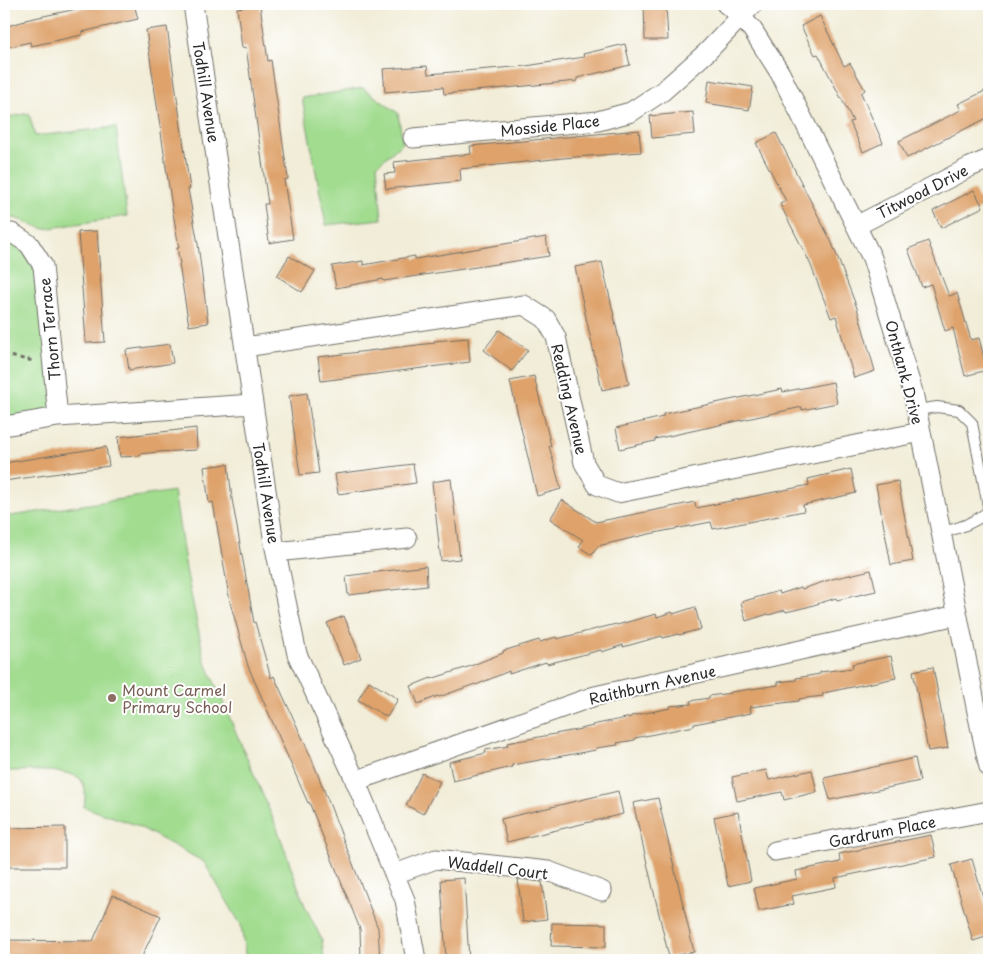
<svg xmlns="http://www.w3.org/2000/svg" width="993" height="964" viewBox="0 0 993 964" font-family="'Playpen Sans',sans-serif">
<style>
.green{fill:#a1dc8f;stroke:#66845d}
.building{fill:#dea26b}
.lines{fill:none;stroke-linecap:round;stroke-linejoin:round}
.lane-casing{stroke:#706f68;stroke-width:12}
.street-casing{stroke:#706f68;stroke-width:21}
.path{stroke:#706f68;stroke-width:3;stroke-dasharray:4 4;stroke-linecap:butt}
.lane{stroke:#fff;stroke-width:10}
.street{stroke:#fff;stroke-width:19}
.education-dot{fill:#8d6e63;stroke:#fff;stroke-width:2}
.labels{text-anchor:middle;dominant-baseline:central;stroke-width:4;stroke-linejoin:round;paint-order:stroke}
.street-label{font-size:15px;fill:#2b2b2b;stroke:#fff}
.education-label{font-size:15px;fill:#785e54;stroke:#fff;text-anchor:start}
</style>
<rect width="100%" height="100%" fill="#fff"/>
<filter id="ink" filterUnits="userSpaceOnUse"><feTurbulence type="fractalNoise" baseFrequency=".02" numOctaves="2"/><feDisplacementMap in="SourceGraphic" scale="10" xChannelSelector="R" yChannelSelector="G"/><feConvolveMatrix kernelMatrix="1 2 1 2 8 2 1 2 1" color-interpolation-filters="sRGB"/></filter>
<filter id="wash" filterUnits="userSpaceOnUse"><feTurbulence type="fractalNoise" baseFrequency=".0096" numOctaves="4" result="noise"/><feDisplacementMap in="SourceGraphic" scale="20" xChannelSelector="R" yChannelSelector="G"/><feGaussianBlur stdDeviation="1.12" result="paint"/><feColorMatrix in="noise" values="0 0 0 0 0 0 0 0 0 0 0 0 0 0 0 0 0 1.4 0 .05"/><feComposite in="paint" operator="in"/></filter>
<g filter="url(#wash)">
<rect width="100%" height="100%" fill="#f1edd8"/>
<path class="green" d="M363 88 398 113 403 143 377 165 382 219 326 225 302 98Z
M29 113 35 136 116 127 127 216 44 229 15 218 4 219V118Z
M10 238 38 265 54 413 4 421V239Z
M174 491 186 569 204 658 277 828 305 906 322 940 324 960H246L241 925 204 862 136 825 84 807C85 798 87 788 81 780 73 768 19 771 4 771V517Z"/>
<g id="blocks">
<path class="building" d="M100 4H134L138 19 82 32V35L31 46 30 42 4 48V27L25 21V20Z
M644 4H666L668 40H645Z
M260 5 268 61 271 60 288 179 284 180 293 239 269 243 264 204H268L246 47 242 48 237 8Z
M820 16 844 66 850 63 865 90 861 93 883 143 863 152 850 122 853 121 818 54 815 55 801 26Z
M167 27 190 189H188L198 244 208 323 189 326 179 264 180 263 177 248H179L171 201 146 30Z
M625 44 630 65 577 78V81L444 94 443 87 385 92 383 69 427 66 428 74 526 66 584 57 583 54Z
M709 80 753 87 749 110 706 103Z
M989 89V117L907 158 899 141 961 110 958 104Z
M693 112 695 134 652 138 650 116Z
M639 130 641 152 563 158 460 169 461 181 386 189 384 174 395 173 394 162 471 154 470 146Z
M776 133 832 243 857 308 875 371 854 378 836 316 831 318 810 263 780 204 786 201 756 143Z
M974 190 983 207 941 228 933 211Z
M97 231 105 342 86 343 78 232Z
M546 237 549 256 384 281 383 279 336 288 332 266 363 261V265L415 256V259Z
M928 241 949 296 957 293 971 340 979 338 987 370 965 376 953 328 945 331 931 284 922 287 908 249Z
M289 256 315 271 302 292 277 276Z
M602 262 629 384 602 390 575 267Z
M499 330 528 350 512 371 484 350Z
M468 338 470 362 321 381 318 357 434 343V341Z
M170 344 173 363 129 370 126 350Z
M534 376 551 446H549L561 489 537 496 510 381Z
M833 382 837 403 802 410V407L655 439V441L620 449 616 428 663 417V414L782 389 783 392Z
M307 393 319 473 300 475 289 396Z
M196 428 197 450 158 452 140 454V456L120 457 118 437Z
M106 447 109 466 4 481V463Z
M228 464 232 499 254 623 255 622 271 678 274 676 311 757 378 928 380 960H361L360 929 309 802 308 803 248 666 230 602 213 502 209 503 204 467Z
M413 464 416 483 338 494 335 474Z
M851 469 856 493 803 505 804 511 713 529 711 522 649 534 598 546 592 555 579 547 583 540 550 519 562 500 596 522 695 502 696 508 809 485 808 479Z
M451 479 460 559 441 561 432 482Z
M898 481 913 561 891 565 876 485Z
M426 566 427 586 348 595 346 576Z
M871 570 876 591 837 600 836 598 807 607 786 612 785 610 769 615 768 614 746 621 741 602 779 591 780 594 801 587 802 589 832 579Z
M695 607 701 629 679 635 678 634 663 638 662 636 623 647V645L602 652 601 650 547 664 546 662 509 674V671L476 685 475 684 439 697 438 696 418 704 411 686 431 678V679L468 667 503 653V651L539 640 540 642 556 637 557 639 616 624 617 625 656 614 657 617 672 612 673 614Z
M344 616 361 658 344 665 327 623Z
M891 656 896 678 823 693V696L799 699V701L750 707 751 713 694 724V726L635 738V740L617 743 618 745 596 748V750L512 765V767L453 781 449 762 486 753 485 750 508 746 507 743 576 730 593 726 592 725 631 717V716L670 708V706L691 704 690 701 709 698V696L731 693V692L778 685V682L796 680V678L820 674V672L853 668 852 664Z
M933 667 948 748 928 751 913 671Z
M369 681 398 699 387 717 358 700Z
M915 758 920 781 830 800 824 778Z
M766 770 769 780 812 770 817 792 784 800 782 792 737 801 732 777Z
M422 773 440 782 423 814 406 805Z
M618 791 623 814 507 842 501 819Z
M658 798 694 952 669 957 633 803Z
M738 812 751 881 728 886 714 817Z
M65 827V867H4V828Z
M931 835 936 857 835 878 836 887 792 896 794 904 759 911 754 888 797 879 796 871 840 862 839 854Z
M972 859 989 918V936L973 941 951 865Z
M464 878 469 960H446L441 880Z
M518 879 542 882 547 919 523 922Z
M113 895 161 916 143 954V960H4V940L93 941Z
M552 923 606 924V947L551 946Z"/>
</g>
</g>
<g filter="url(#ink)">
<use href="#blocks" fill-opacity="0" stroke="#706f68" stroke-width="1"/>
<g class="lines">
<g class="lane-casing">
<path id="lane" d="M917 410 937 407 959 410 972 423 989 511C975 522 960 529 941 532"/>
</g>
<g class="street-casing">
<path id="street" d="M193 4 274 543 297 654 353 775 405 900 416 960
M726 4 733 9 752 29 780 73 872 258 913 392 977 712 989 767
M413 138 598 121 631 112 663 91 707 52 753 4
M856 226 970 167 989 159
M4 234 12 233 29 244 43 266 58 417
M245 347 524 305 546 319 556 337 584 463 597 485 618 493 921 432
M4 426 58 417 253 404
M276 552 407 538
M355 781 595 696 957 615
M775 851 989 811
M395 874 436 859 548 871 602 891"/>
</g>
<path class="path" d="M4 355 34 361"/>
<use href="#lane" class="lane"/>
<use href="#street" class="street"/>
</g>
</g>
<circle class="education-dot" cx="112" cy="698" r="5"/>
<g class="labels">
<g class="street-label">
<text transform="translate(207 92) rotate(81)">Todhill Avenue</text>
<text transform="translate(550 125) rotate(-6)">Mosside Place</text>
<text transform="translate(922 191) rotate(-27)">Titwood Drive</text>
<text transform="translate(49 329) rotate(-96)">Thorn Terrace</text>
<text transform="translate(905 372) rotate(75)">Onthank Drive</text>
<text transform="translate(570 399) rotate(77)">Redding Avenue</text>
<text transform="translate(267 493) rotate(81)">Todhill Avenue</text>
<text transform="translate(652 684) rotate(-13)">Raithburn Avenue</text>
<text transform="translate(882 831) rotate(-11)">Gardrum Place</text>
<text transform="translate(498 867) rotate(7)">Waddell Court</text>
</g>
<g class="education-label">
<text x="122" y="689">Mount Carmel<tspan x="122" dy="17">Primary School</tspan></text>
</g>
</g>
<rect width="993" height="964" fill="none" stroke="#fff" stroke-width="20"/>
</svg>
